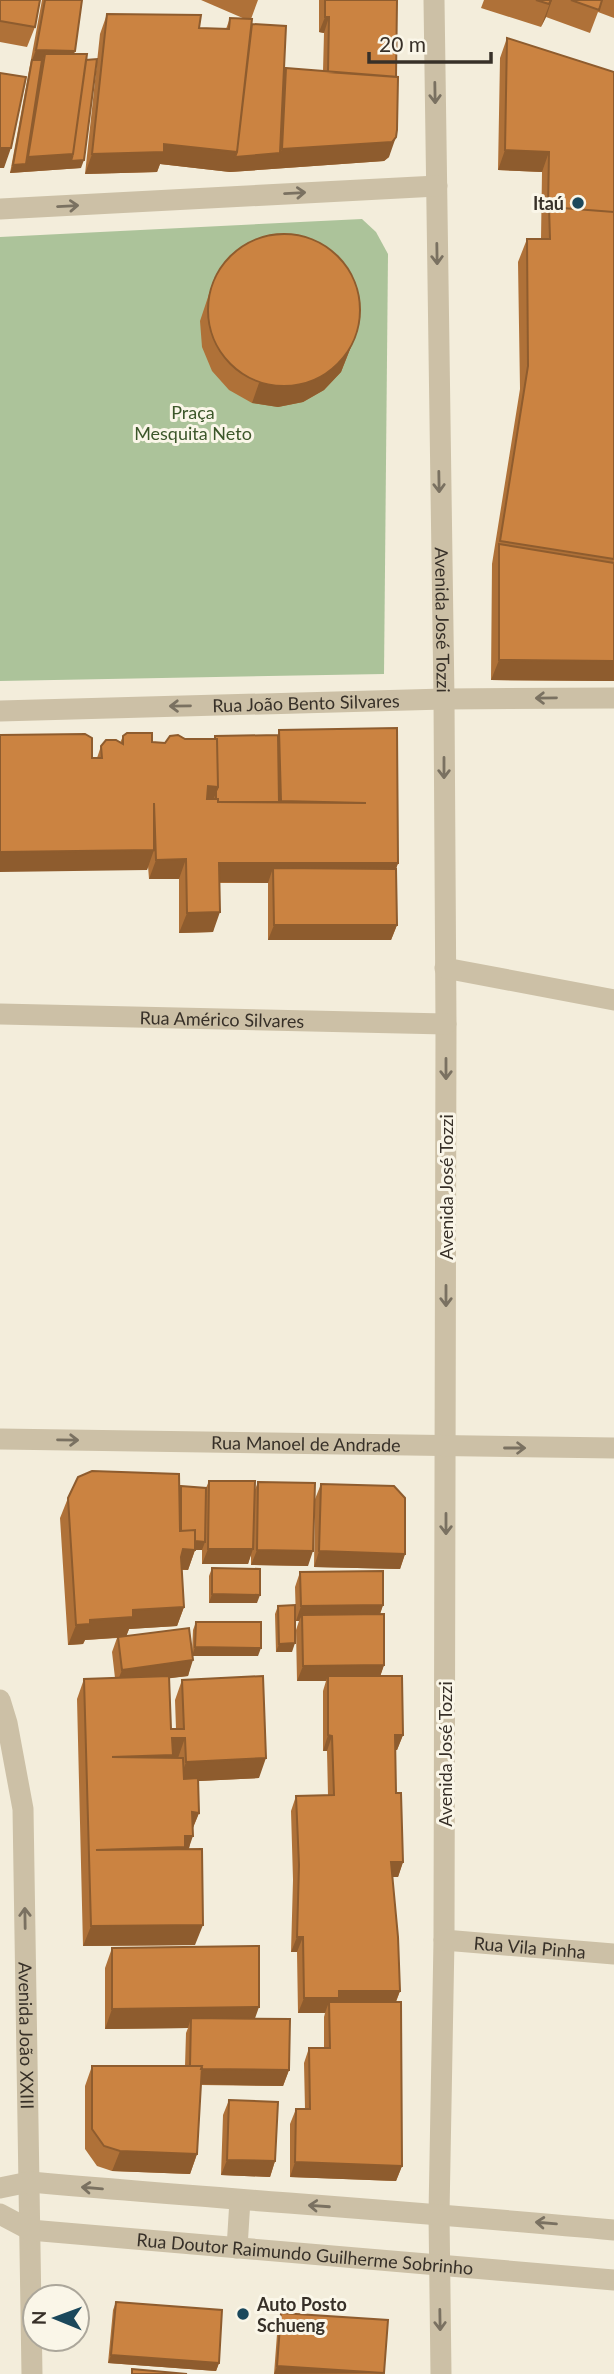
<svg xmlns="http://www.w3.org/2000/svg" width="614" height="2374" viewBox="0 0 614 2374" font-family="Lato,sans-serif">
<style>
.green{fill:#acc39a}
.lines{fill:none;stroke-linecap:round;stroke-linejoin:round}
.minor{stroke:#ccc0a6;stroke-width:21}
.wall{fill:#af7138}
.shaded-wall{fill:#8e5c2e}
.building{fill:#cb8341;stroke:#8e5c2e;stroke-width:2}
.oneway{stroke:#7a7161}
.poi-dot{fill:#1b485b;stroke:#faf6e8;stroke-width:2.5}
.labels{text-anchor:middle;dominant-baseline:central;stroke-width:6;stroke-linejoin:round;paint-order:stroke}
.poi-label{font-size:18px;font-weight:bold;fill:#373028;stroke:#faf6e8;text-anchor:end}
.park-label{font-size:18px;fill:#3c572a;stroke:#faf6e8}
.street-label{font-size:18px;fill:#373028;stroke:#faf6e8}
</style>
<rect width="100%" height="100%" fill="#f3eddb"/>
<path class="green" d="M362 219 376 232 388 254 384 674 0 681V237Z"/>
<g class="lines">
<g class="minor">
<path id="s1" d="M434 0 444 699 446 1024 444 1940 439 2214 441 2374"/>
<path d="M0 209 437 186"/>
<path id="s2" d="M0 711 444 699 614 698"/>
<path d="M445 968 614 1000"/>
<path id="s3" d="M0 1014 446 1024"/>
<path id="s4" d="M0 1439 614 1448"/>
<path id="s5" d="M0 1700 7 1723 23 1809 32 2374"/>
<path id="s6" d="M444 1940 614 1954"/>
<path d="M0 2188 29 2182C224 2199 419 2212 614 2230"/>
<path id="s7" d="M0 2214 30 2230 614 2280"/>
<path d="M237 2248 240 2200"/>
</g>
</g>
<path class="wall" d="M0 0 35 27 27 47 0 42Z
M42 0H82L74 54 81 168 10 173Z
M201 0H258L251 19 252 24 284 73 286 68 323 71 324 33 319 32V0H397L389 157 384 161 230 172 160 164 157 172 85 174 100 34 107 14 199 28 226 29 230 18 245 19Z
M484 0H614V18L598 12 590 33 546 17 541 27 481 8Z
M507 38 614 72V681L491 680 492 564 520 389 518 262 527 239H541L542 172 498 170 500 58Z
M215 276 358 329 341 372 324 390 303 402 278 407 252 403 229 390 212 371 202 347 200 321Z
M279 730 398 863 396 869 397 925 391 940H268V883H220L213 932 179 933V879H149L148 866 147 870 92 758H97L101 746 120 743 123 736 152 742 165 743 185 739H214L215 736 278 735Z
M209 1481 254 1492 258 1482 308 1566 251 1565V1554L248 1564H202V1550H195L188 1570H182L184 1607 177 1626 129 1629 126 1636 192 1653 193 1630 196 1622 258 1656H193L188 1676 169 1678 171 1729H176L175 1700 182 1680 259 1778 198 1781 199 1813 193 1828 189 1849 195 1945 83 1946 77 1699 84 1679 115 1678 112 1652 117 1638 85 1640 83 1644 68 1645 60 1518 68 1498 180 1491 181 1486 206 1488Z
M321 1484 405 1554 400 1569 314 1567 315 1499Z
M212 1568 257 1603H209V1576Z
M300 1572 383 1605 380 1614 384 1665 380 1676 403 1735 397 1750H395L396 1793 403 1862 398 1877H392L400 1991 396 2002 402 2166 396 2181 290 2177V2124L296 2109H305L304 2063 309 2048H324V2017L325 2013H298L297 1952H291L293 1880 291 1811 296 1796 328 1795 327 1751H323V1691L326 1681H297L296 1630 299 1621H296L295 1587Z
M278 1606 292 1652H276L275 1614Z
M112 1948 255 2019 289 2070 283 2086 201 2085 197 2154 190 2174 112 2171 97 2166 85 2149V2086L92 2066H185L186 2033 188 2028 105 2029V1968Z
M229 2100 275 2161 270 2177 221 2175 223 2115Z
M116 2302 219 2363 216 2371 108 2363 113 2310Z
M281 2313 384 2374H274L278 2321Z"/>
<path class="shaded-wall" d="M551 0H552L546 17 541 27Z
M325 17H329L324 33 319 32Z
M36 50 75 51 70 66 45 54 41 65 32 60Z
M396 137 389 157 384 161 230 172 235 157 280 153 282 149Z
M164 144 237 152 230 172 160 164 157 172 85 174 92 154Z
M0 148H11L4 168H0Z
M505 150 549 152 542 172 498 170Z
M73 154 84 160 81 168 10 173 13 165 26 164 28 157Z
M358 329 341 372 324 390 303 402 278 407 252 403 259 383Z
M499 660 614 661V681L491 680Z
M208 786 218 787 211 807 200 806Z
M154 850 147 870 0 872V852Z
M186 859 179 879H149L156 860Z
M219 863H398L391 883 273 868 268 883 212 882Z
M220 912 213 932 179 933 187 913Z
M274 925H397L391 940H268Z
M190 1541 205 1542 202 1550H187Z
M183 1549 195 1550 188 1570 176 1569Z
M208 1549H253L248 1564H202Z
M257 1550 313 1551 308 1566 251 1565Z
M319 1551 405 1554 400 1569 314 1567Z
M212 1594 260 1595 257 1603H209Z
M383 1605 378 1620 302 1615 299 1621H296L301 1606Z
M184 1607 177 1626 129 1629 126 1637 85 1640 83 1644 68 1645 76 1625 90 1620 133 1610Z
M295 1643 292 1652H276L279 1644Z
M195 1647 261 1648 258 1656H192Z
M193 1660 188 1676 116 1685 122 1670Z
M384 1665 379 1680 328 1676 326 1681H297L303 1666Z
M328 1735 332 1736 327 1751H323Z
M395 1735H403L397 1750H389Z
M172 1738H185L178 1758 112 1757Z
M266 1758 259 1778 179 1782 186 1762Z
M192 1812 199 1813 191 1832Z
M185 1836H193L186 1856 96 1850Z
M391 1862H403L398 1877H386Z
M203 1925 195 1945 83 1946 91 1926Z
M297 1937H303L297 1952H291Z
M339 1991H400L394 2006 329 2002 325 2013H298L304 1998Z
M259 2007 252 2027 191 2018 188 2028 105 2029 112 2009Z
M190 2069 289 2070 283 2086 185 2084Z
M120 2151 197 2154 190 2174 112 2171Z
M227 2160 275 2161 270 2177 221 2175Z
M295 2162 402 2166 396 2181 290 2177Z
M111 2355 219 2363 216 2371 108 2363Z
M277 2366 384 2373 274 2374Z"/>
<path class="building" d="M0 0H40L35 27 0 21Z
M45 0H82L75 51 36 50Z
M325 0H397L396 77 328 72 329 17H325Z
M536 0H551L549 4Z
M571 0H602L599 10Z
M107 14 201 15 199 28 229 29 230 18 252 19 237 152 164 144V152L92 154Z
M252 24 286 26 280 153 235 157 237 152Z
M507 38 614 72V212L549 207 548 210 549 152 505 150Z
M45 54H87L73 154 28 157Z
M97 59 84 160 71 161 73 154 86 60Z
M32 60H42L26 164 13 165Z
M286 68 398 77 397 130 396 137 392 142 282 149Z
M0 73 26 77 11 148H0Z
M549 207 614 212V559L500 541 528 366 527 239H550Z
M208 310a76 76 0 1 1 152 0a76 76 0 1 1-152 0Z
M499 544 614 563V661L499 660Z
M397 728 398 863H219L220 912 187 913 186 859 156 860 154 803V850L0 852V735L85 734 92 738V758H102L101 746 106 740H116L123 744V736L127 733H152V742L165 743 170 736 178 735 185 739H217L218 787 208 786 207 799H218V802L366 803 281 801 279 730Z
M278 735 279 802H218V799H216V791L218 787 217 739H215V736Z
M273 868 396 869 397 925H274Z
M92 1471 179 1474 180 1531 195 1530V1550L183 1549 181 1557 184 1607 133 1610V1617L90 1620V1624L76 1625 68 1498 78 1477Z
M209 1481H255L253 1549H208Z
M258 1482 315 1483 313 1551 257 1550Z
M321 1484 394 1486 405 1498V1554L319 1551Z
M181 1486 206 1488 205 1542 195 1541V1530L181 1531Z
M212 1568 260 1569V1595L212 1594Z
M383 1571V1605L301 1606 300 1572Z
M295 1605V1643L279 1644 278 1606Z
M384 1614V1665L303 1666 302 1615Z
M196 1622H261V1648L195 1647Z
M189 1628 193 1660 122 1670 118 1637Z
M169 1676 171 1729H184L182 1680 263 1676 266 1758 186 1762 185 1738H172L173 1755 112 1757 183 1758 184 1779 198 1778 199 1813 192 1812 193 1836H185V1847L96 1850 202 1849 203 1925 91 1926 84 1679Z
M328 1676H402L403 1735H395L396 1793H401L403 1862H391L398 1937 400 1991H339V1998H304L303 1937H297L299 1865 296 1796 334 1795 332 1736 328 1735Z
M259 1946V2007L112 2009V1948Z
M329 2002H401L402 2166 295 2162 296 2109H310L309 2048H330Z
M191 2018 290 2019 289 2070 201 2069 202 2066H190Z
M92 2066H202L197 2154 120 2151 104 2146 92 2129Z
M229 2100 278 2102 275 2161 227 2160Z
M116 2302 222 2310 219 2363 111 2355Z
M281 2313 388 2320 384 2373 277 2366Z
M132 2369 187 2374H132Z"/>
<defs><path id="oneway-shaft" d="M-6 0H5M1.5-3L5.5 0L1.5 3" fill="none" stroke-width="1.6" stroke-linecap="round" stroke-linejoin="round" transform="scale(1.75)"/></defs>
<g class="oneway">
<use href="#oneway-shaft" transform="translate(435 93) rotate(89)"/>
<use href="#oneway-shaft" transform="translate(295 193) rotate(-3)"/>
<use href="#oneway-shaft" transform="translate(68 206) rotate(-3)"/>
<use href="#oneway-shaft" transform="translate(437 254) rotate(89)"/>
<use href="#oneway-shaft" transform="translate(439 482) rotate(89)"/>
<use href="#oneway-shaft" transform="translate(546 698) rotate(179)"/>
<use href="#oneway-shaft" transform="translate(180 706) rotate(179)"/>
<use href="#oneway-shaft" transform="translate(444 768) rotate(90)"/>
<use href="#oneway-shaft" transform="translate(446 1069) rotate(90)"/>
<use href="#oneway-shaft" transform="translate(446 1296) rotate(90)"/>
<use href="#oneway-shaft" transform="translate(68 1440) rotate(1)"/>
<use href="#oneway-shaft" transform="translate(515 1448)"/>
<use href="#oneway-shaft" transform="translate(446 1524) rotate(90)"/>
<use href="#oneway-shaft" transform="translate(25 1918) rotate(-91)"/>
<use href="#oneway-shaft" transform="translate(92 2188) rotate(-175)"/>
<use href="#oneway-shaft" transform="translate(319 2206) rotate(-176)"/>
<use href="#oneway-shaft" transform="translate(546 2223) rotate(-175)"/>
<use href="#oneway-shaft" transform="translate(440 2320) rotate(89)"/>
</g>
<g class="poi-dot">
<circle cx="578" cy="203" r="7"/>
<circle cx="243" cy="2314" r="7"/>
</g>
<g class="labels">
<g class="poi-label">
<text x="564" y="203">Itaú</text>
<text x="257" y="2304" text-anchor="start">Auto Posto<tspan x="257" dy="21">Schueng</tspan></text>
</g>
<g class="park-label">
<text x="193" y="412">Praça<tspan x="193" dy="21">Mesquita Neto</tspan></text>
</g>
<g class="street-label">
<text stroke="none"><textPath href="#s1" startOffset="620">Avenida José Tozzi</textPath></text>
<text stroke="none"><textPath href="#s2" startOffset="306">Rua João Bento Silvares</textPath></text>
<text stroke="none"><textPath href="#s3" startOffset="222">Rua Américo Silvares</textPath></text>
<text transform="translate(446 1187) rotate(-90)">Avenida José Tozzi</text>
<text stroke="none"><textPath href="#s4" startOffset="306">Rua Manoel de Andrade</textPath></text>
<text transform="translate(445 1754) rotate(-90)">Avenida José Tozzi</text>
<text stroke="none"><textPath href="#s6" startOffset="86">Rua Vila Pinha</textPath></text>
<text stroke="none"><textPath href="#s5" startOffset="338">Avenida João XXIII</textPath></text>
<text stroke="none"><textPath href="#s7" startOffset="310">Rua Doutor Raimundo Guilherme Sobrinho</textPath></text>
</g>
</g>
<g transform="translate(56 2318) rotate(271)"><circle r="33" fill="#faf6e8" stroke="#aca79b" stroke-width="2"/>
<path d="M0-5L12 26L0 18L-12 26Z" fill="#1b485b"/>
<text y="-10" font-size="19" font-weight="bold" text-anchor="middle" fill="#373028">N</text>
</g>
<path d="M369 52v10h122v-10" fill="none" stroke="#373028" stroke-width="3.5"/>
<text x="379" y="52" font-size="21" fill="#373028" stroke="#faf6e8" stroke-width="5" paint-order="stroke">20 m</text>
</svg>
